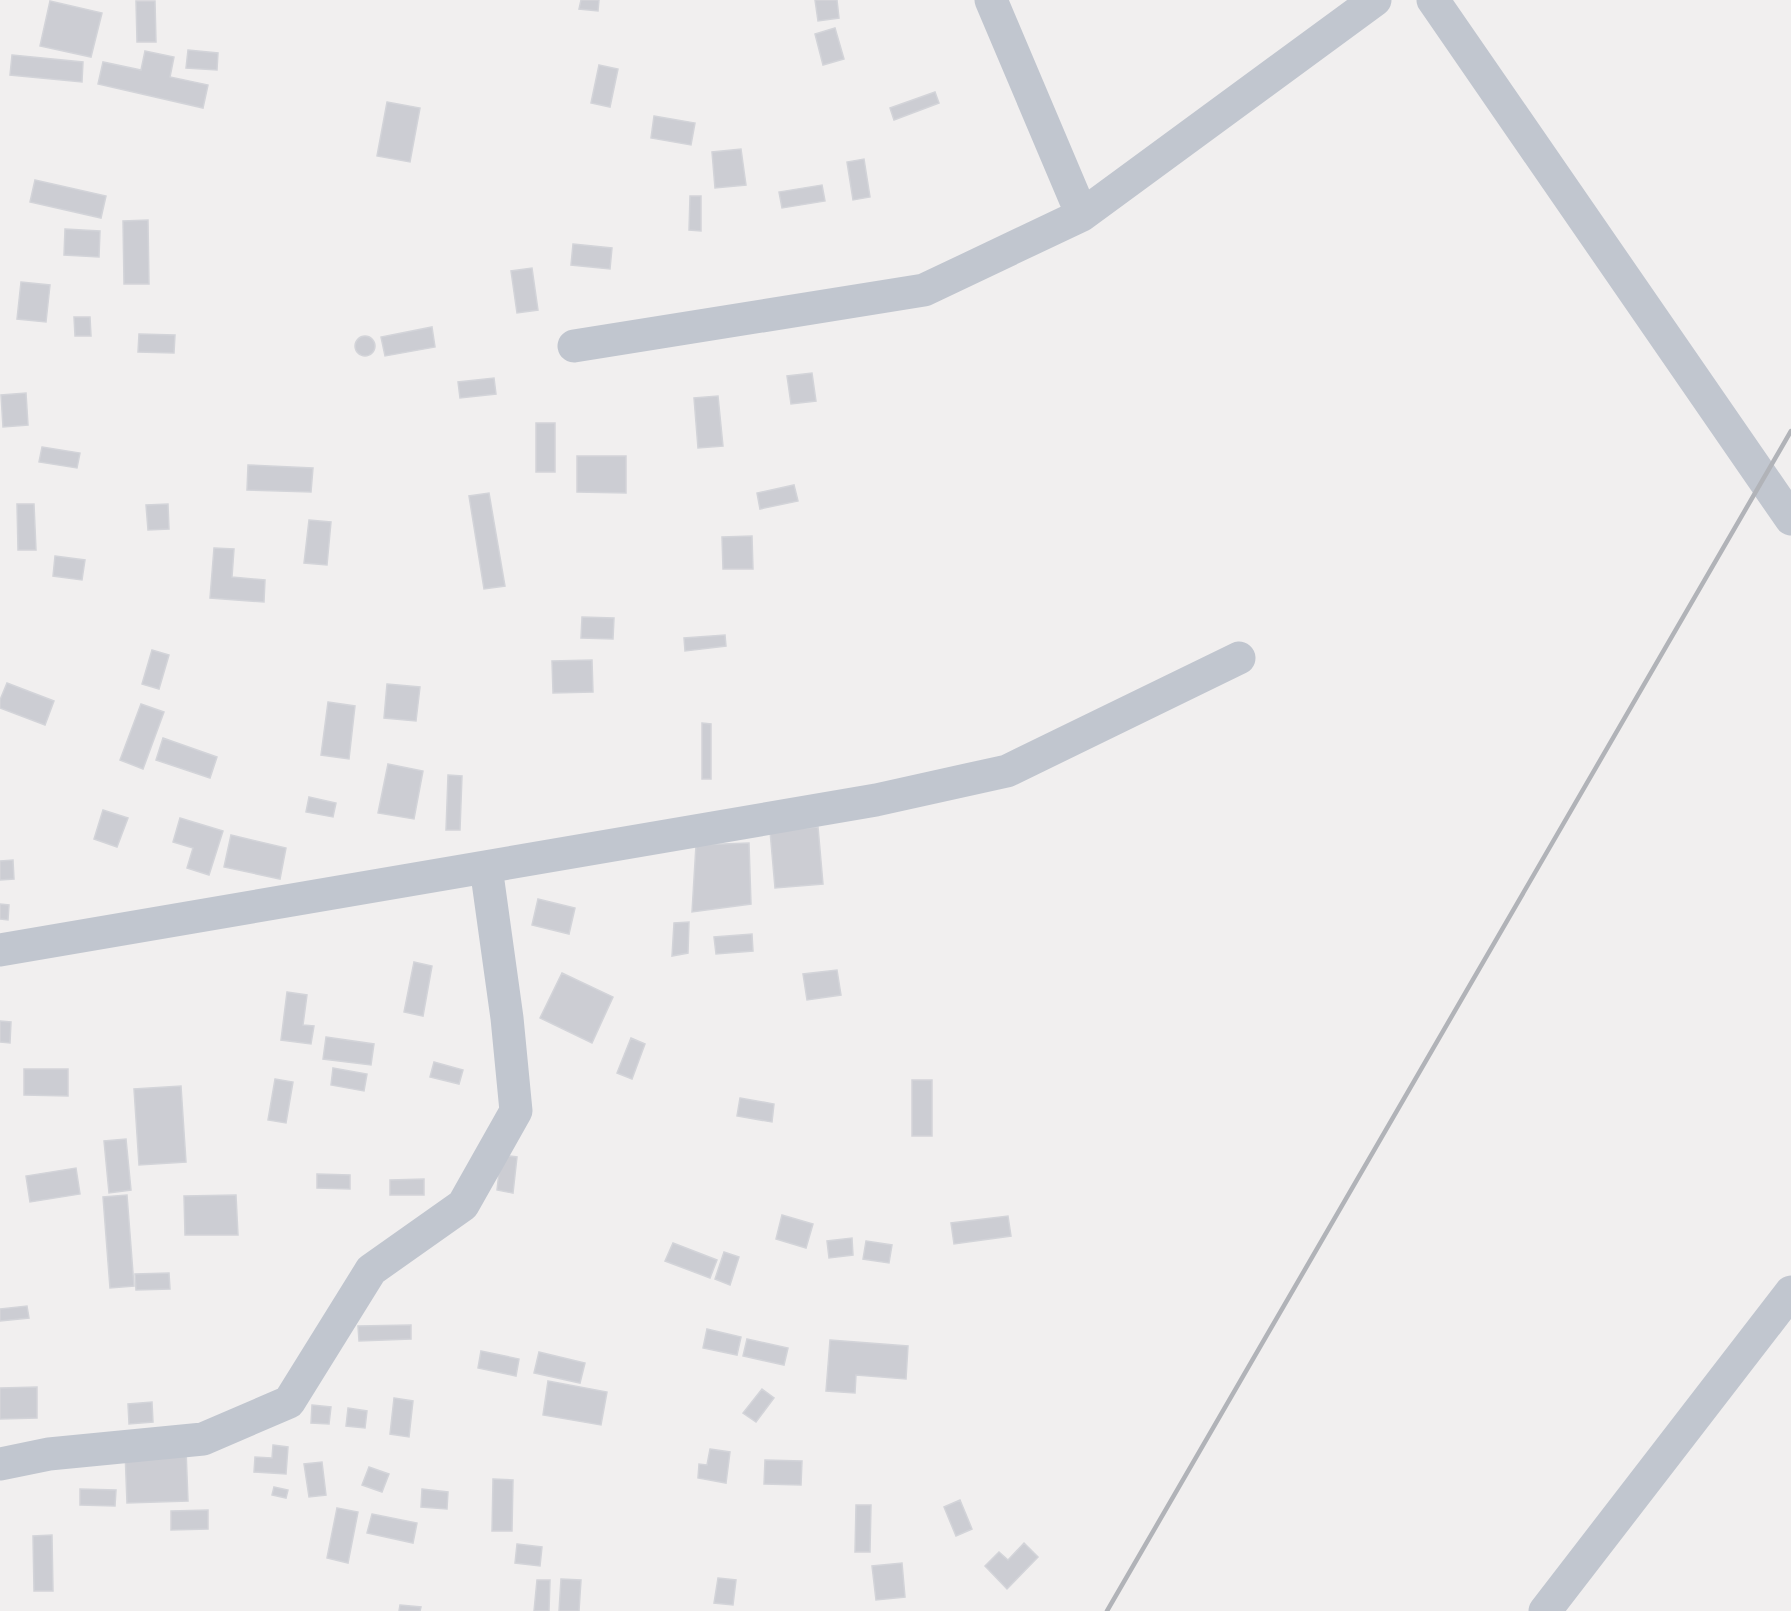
<svg xmlns="http://www.w3.org/2000/svg" width="1791" height="1611" viewBox="0 0 1791 1611" font-family="'Golos Text',sans-serif">
<style>
.building{fill:#cccdd3;stroke:#d3d4d9;stroke-width:1.5}
.lines{fill:none;stroke-linecap:round;stroke-linejoin:round}
.minor{stroke:#c1c6cf;stroke-width:33}
.rail{stroke:#b1b3b8;stroke-width:4.5}
</style>
<rect width="100%" height="100%" fill="#f1efef"/>
<path class="building" d="M581 0H599L598 11 579 9Z
M815 0H837L839 18 818 21Z
M50 1 102 13 91 57 40 46Z
M136 1H155L156 42H137Z
M835 28 844 59 823 65 815 34Z
M188 50 218 53 217 70 186 68Z
M145 51 174 57 170 77 208 85 203 108 98 84 103 62 141 70Z
M12 55 83 62 82 82 10 75Z
M599 65 618 69 610 107 591 103Z
M935 92 939 103 894 120 890 108Z
M387 102 420 108 410 162 377 156Z
M654 116 695 123 691 145 651 138Z
M741 149 746 185 715 188 712 152Z
M864 159 870 197 853 200 847 162Z
M35 180 106 196 101 218 30 202Z
M822 185 825 201 782 208 779 192Z
M690 196H701V231L689 230Z
M148 220 149 284H124L123 221Z
M65 229 100 231 99 257 64 255Z
M573 244 612 248 610 269 571 265Z
M532 268 538 310 517 313 511 271Z
M21 282 50 285 46 322 17 319Z
M74 317H90L91 336H75Z
M432 327 435 347 385 356 381 337Z
M139 334 175 335 174 353 138 352Z
M355 346a10 10 0 1 1 20 0a10 10 0 1 1-20 0Z
M812 373 816 401 791 404 787 376Z
M494 378 496 394 460 398 458 382Z
M26 393 28 425 3 427 1 395Z
M718 396 723 446 698 448 694 398Z
M536 423H555V472H536Z
M42 447 80 453 77 468 39 462Z
M577 456H626V493L577 492Z
M248 465 313 468 311 492 247 490Z
M794 485 798 501 760 509 757 493Z
M489 493 505 586 484 589 469 496Z
M17 504H34L36 550H18Z
M168 504 169 529 148 530 146 505Z
M309 520 331 522 327 565 304 563Z
M752 536 753 569H723L722 537Z
M214 548 234 549 232 577 265 580 264 602 210 598Z
M55 556 85 560 82 580 53 576Z
M582 617 614 618 613 639 581 638Z
M725 635 726 646 685 651 684 638Z
M152 650 169 655 159 689 142 684Z
M592 660 593 692 553 693 552 661Z
M7 683 54 701 45 725 0 708V700Z
M387 684 420 687 416 721 384 718Z
M328 702 355 706 349 759 321 755Z
M141 704 164 712 143 769 120 760Z
M702 723 711 724V779H702Z
M163 738 217 757 210 778 156 760Z
M388 764 423 771 414 819 378 813Z
M448 775 462 776 460 830H446Z
M309 797 336 803 333 817 306 812Z
M103 810 128 818 117 847 94 839Z
M180 818 223 831 209 875 187 868 193 848 173 842Z
M818 827 823 884 775 888 770 831Z
M231 835 286 848 280 879 224 867Z
M749 843 751 904 692 912 696 845Z
M13 860 14 879 0 880V861Z
M538 899 575 908 569 934 532 925Z
M0 904 9 905 8 920 0 919Z
M689 922 688 953 672 956 674 923Z
M752 934 753 951 716 954 714 937Z
M414 962 432 966 423 1016 404 1012Z
M837 970 841 995 807 1000 803 974Z
M562 973 613 997 592 1043 540 1018Z
M287 992 307 995 303 1025 314 1026 311 1044 281 1040Z
M0 1021 11 1022 10 1043 0 1042Z
M326 1037 374 1044 371 1065 323 1059Z
M631 1038 645 1044 632 1079 617 1073Z
M434 1062 463 1070 459 1084 430 1077Z
M333 1068 367 1074 364 1091 331 1085Z
M24 1069H68V1096L24 1095Z
M275 1079 293 1082 286 1123 268 1120Z
M912 1080H932V1136H912Z
M181 1086 186 1162 139 1165 134 1089Z
M740 1098 774 1104 772 1122 737 1116Z
M126 1139 131 1190 109 1193 104 1141Z
M501 1155 517 1157 513 1193 497 1190Z
M76 1168 80 1194 30 1202 26 1176Z
M317 1174 350 1175V1189L317 1188Z
M424 1179V1195H390V1180Z
M127 1195 134 1286 110 1288 103 1197Z
M236 1195 238 1235H185L184 1196Z
M782 1215 813 1224 806 1248 776 1239Z
M1008 1216 1011 1236 954 1244 951 1223Z
M852 1238 853 1255 829 1258 827 1241Z
M866 1241 892 1245 889 1263 863 1259Z
M673 1243 717 1260 710 1278 665 1261Z
M724 1252 739 1257 730 1285 715 1279Z
M169 1273 170 1289 136 1290 135 1274Z
M27 1306 29 1318 0 1321V1309Z
M411 1325V1339L359 1341 358 1326Z
M707 1329 741 1337 737 1355 703 1348Z
M747 1339 788 1348 784 1365 743 1356Z
M830 1340 908 1346 906 1379 856 1375 855 1393 826 1391Z
M481 1351 519 1359 516 1376 478 1368Z
M539 1352 585 1363 580 1383 534 1373Z
M548 1381 607 1392 601 1425 543 1415Z
M37 1387V1418L0 1419V1388Z
M762 1389 774 1398 756 1422 743 1413Z
M394 1398 413 1401 409 1437 390 1434Z
M152 1402 153 1422 129 1424 128 1404Z
M312 1405 331 1407 329 1424 311 1423Z
M348 1408 367 1411 365 1428 346 1426Z
M273 1445 288 1447 286 1474 254 1472 255 1457 272 1458Z
M186 1449 188 1501 127 1503 125 1451Z
M710 1449 730 1452 726 1483 698 1478 699 1464 707 1465Z
M765 1460 802 1461 801 1485 764 1484Z
M322 1462 326 1495 309 1497 304 1464Z
M369 1467 389 1474 382 1492 362 1485Z
M493 1479 513 1480 512 1531H492Z
M274 1487 288 1490 286 1498 272 1495Z
M80 1489 116 1490 115 1506 80 1505Z
M422 1489 448 1492 447 1509 421 1507Z
M960 1500 972 1529 956 1536 944 1507Z
M856 1505H871L870 1552H855Z
M337 1508 358 1512 348 1563 327 1558Z
M208 1510V1529L171 1530V1511Z
M372 1514 417 1523 413 1543 367 1533Z
M52 1535 53 1591H34L33 1536Z
M1024 1543 1038 1557 1007 1589 985 1566 999 1552 1008 1560Z
M517 1544 542 1547 540 1566 515 1563Z
M902 1563 905 1597 876 1600 872 1566Z
M718 1578 736 1580 733 1605 714 1603Z
M561 1579 581 1580 579 1611H559Z
M537 1580H550L549 1611H534Z
M400 1605 421 1607 420 1611H399Z"/>
<g class="lines">
<path class="minor" d="M991 0 1082 215
M1433 0 1791 519
M574 346 924 290 1082 215 1375 0
M0 950 876 800 1007 771 1239 658
M0 1464 49 1454 203 1439 289 1402 371 1270 463 1205 516 1111 507 1018 486 867
M1545 1611 1791 1292"/>
<path class="rail" d="M1107 1611 1791 431"/>
</g>
</svg>
